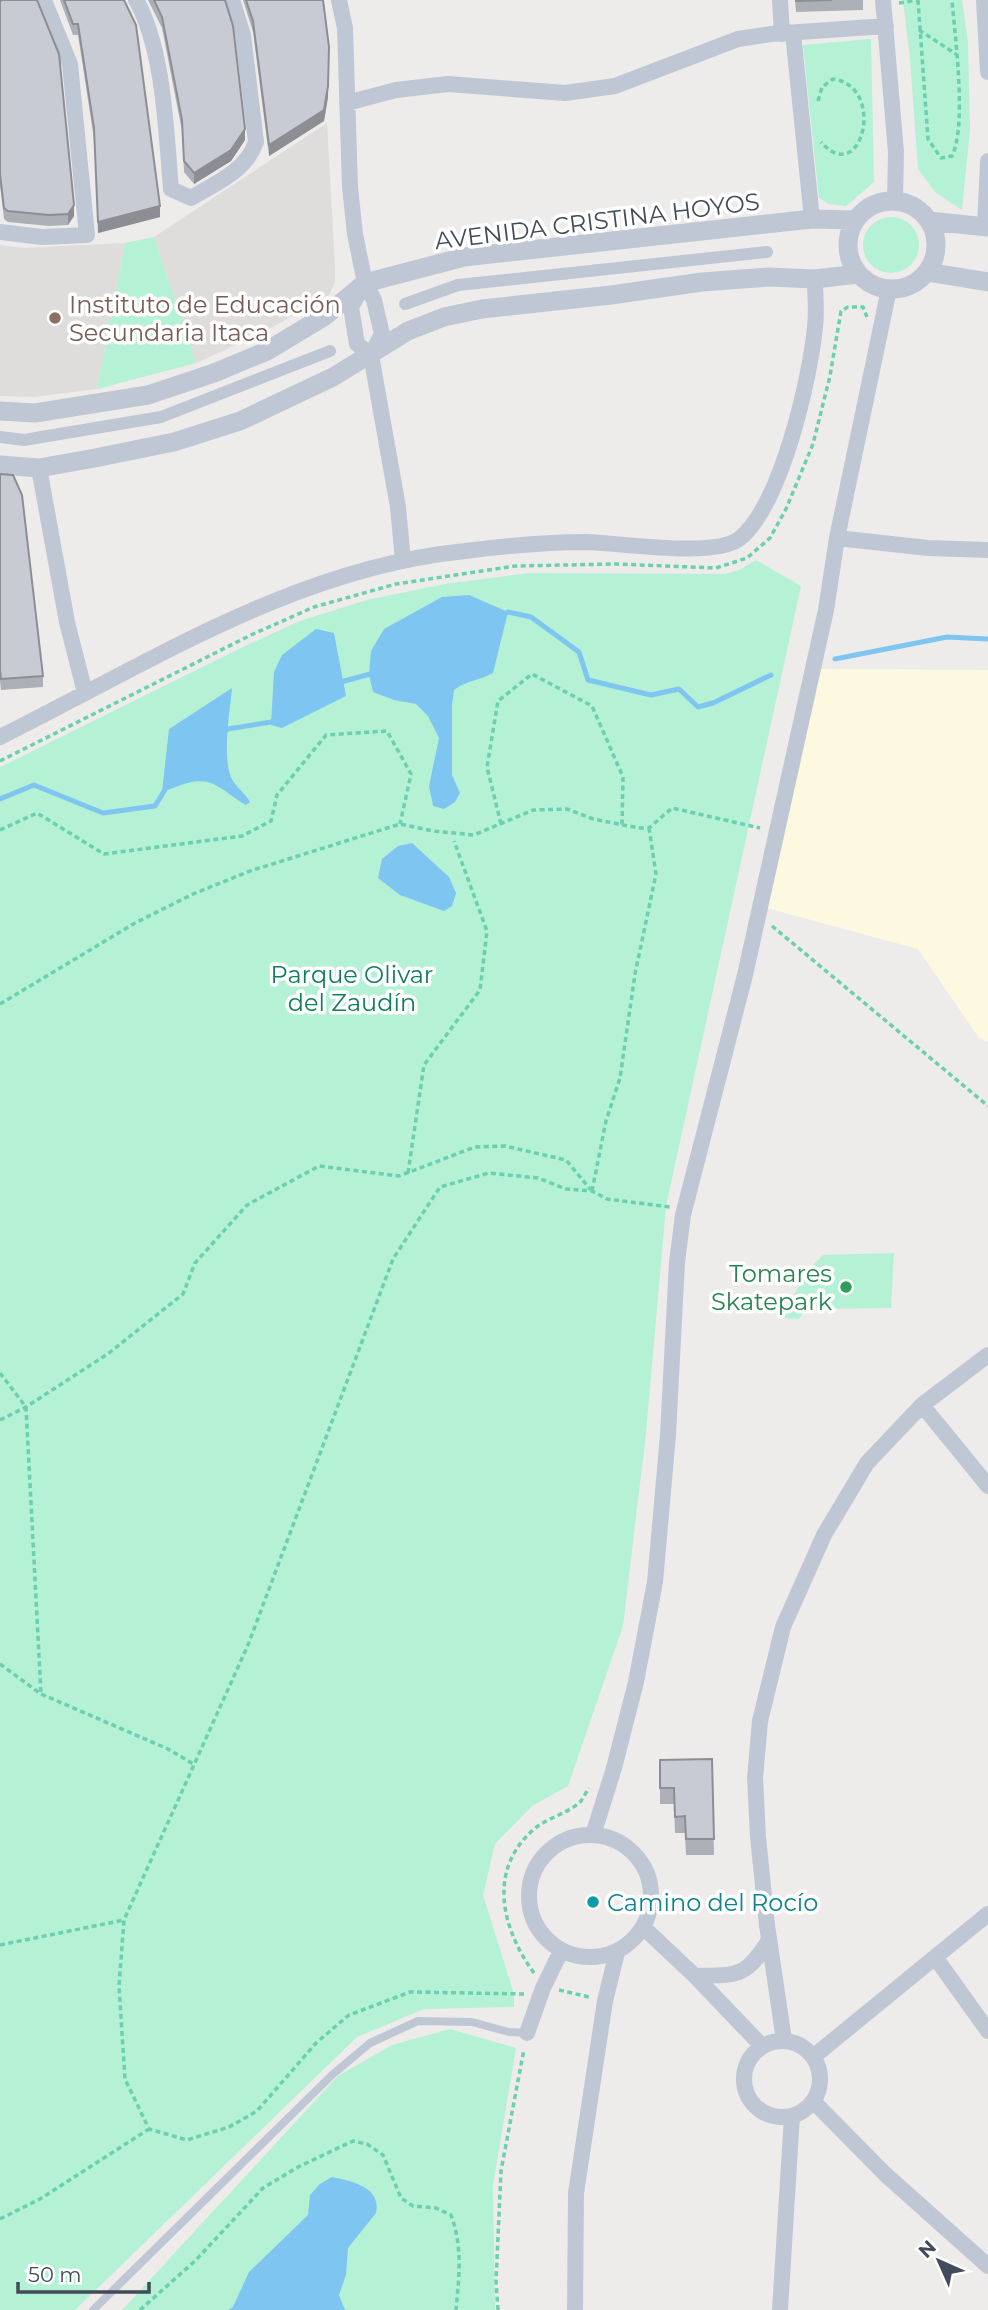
<svg xmlns="http://www.w3.org/2000/svg" width="988" height="2310" viewBox="0 0 988 2310" font-family="Montserrat,sans-serif">
<style>
.commercial{fill:#fdf9e0}
.education{fill:#dfdcdc}
.green{fill:#b4f1d5}
.water{fill:#7ec6f1}
.lines{fill:none;stroke-linecap:round;stroke-linejoin:round}
.stream{stroke:#7ec6f1;stroke-width:5}
.path{stroke:#6ad0af;stroke-width:3.5;stroke-dasharray:5 3.5;stroke-linecap:butt}
.service{stroke:#c0c7d4;stroke-width:8}
.pedestrian{stroke:#c0c7d4;stroke-width:12}
.minor{stroke:#c0c7d4;stroke-width:16}
.tertiary{stroke:#c0c7d4;stroke-width:19}
.wall{fill:#adafb6}
.shaded-wall{fill:#8d8e94}
.building{fill:#c9cbd4;stroke:#8d8e94;stroke-width:2}
.education-dot{fill:#8d6e63;stroke:#fff;stroke-width:2.5}
.leisure-dot{fill:#2e9e5b;stroke:#fff;stroke-width:2.5}
.culture-dot{fill:#0f9aa8;stroke:#fff;stroke-width:2.5}
.labels{text-anchor:middle;dominant-baseline:central;stroke-width:7;stroke-linejoin:round;paint-order:stroke}
.street-label{font-size:24px;fill:#424b59;stroke:#fff}
.education-label{font-size:24px;fill:#785e54;stroke:#fff;text-anchor:start}
.park-label{font-size:24px;fill:#107e59;stroke:#fff}
.leisure-label{font-size:24px;fill:#27864d;stroke:#fff;text-anchor:end}
.culture-label{font-size:24px;fill:#0d838f;stroke:#fff;text-anchor:start}
</style>
<rect width="100%" height="100%" fill="#eeebeb"/>
<path class="commercial" d="M812 669 988 670V1042L979 1038 918 949 759 906Z"/>
<path class="education" d="M327 123 335 266V282L329 295 264 332 196 363 154 237Z
M125 243 97 389 33 397 0 396V245L24 248Z"/>
<path class="green" d="M903 0H962L968 42 970 129 962 210 936 193 918 169 910 58Z
M871 39 874 182 846 206 829 204 819 198 803 45Z
M863 245a28 28 0 1 1 56 0a28 28 0 1 1-56 0Z
M154 237 196 363 97 389 125 243Z
M756 560 801 586 666 1206 646 1433 623 1626 568 1786 532 1806 495 1844 483 1895 514 1994V2007L424 2009 357 2037 75 2310H0V767L245 646 300 621 367 600 445 584 530 573 726 574 739 570Z
M894 1253 891 1308 806 1309 799 1319 779 1318 812 1266 823 1255Z
M450 2029 516 2048 493 2185 495 2310H122L338 2076 392 2045Z"/>
<path class="water" d="M469 595 508 612 493 673C479 681 467 680 454 690L452 705V775L460 793 455 802 444 809 433 806 429 786 439 738 428 716 416 704 394 700 373 692 369 675 371 651 384 629 442 597Z
M316 629 334 633 346 696 282 728 271 725 274 672 282 655Z
M232 688C230 711 221 762 233 781 238 789 246 794 250 802L246 805C235 799 227 791 217 786 199 775 180 786 162 792L169 729Z
M412 843 449 877 456 893 452 906 444 911 400 895 378 878 382 859 398 846Z
M332 2177C351 2181 382 2187 376 2213L348 2248 346 2275 339 2295 345 2310H228L233 2307 249 2272 308 2215 310 2195 320 2184Z"/>
<g class="lines">
<path class="stream" d="M505 614 508 612 531 617 579 652 588 680 651 695 679 689 698 707 713 703 771 675
M835 659 947 637 988 639
M337 683 374 673
M223 732 228 729 271 722 277 718
M0 799 34 785 103 813 155 806 166 788"/>
<path class="path" d="M918 0 928 139 941 158 952 156C967 125 955 37 952 0
M899 3 918 0
M919 30 956 54
M818 101 822 87 833 79C887 86 862 189 821 142
M0 761 251 635 314 607 396 584 515 566 616 564 716 568 747 558 770 538 786 509 813 444 830 376 841 311 848 307H863L867 317
M501 824 487 767 498 701 532 674 592 706 623 777 622 825
M0 830 37 813 104 854 242 836 271 821 277 795 326 735 387 731 411 774 400 824
M772 926 988 1106
M0 1004 135 923 193 894 250 871 400 824 433 831 474 835 533 810 567 809 593 819 639 828H649L672 808 760 828
M408 1173 424 1065 480 990 487 931 454 841
M592 1191 606 1121 620 1078 635 974 656 874 649 828
M0 1373 26 1407 41 1694
M0 1420 26 1407 109 1353 183 1294 195 1263 247 1205 319 1166 399 1176 475 1147 505 1146 566 1160 591 1190
M0 1664 41 1694 168 1749 195 1765
M0 1945 124 1920
M534 1973C502 1929 487 1871 533 1830 546 1818 567 1814 580 1802 583 1799 586 1792 589 1788
M559 1990 589 1997
M524 1994 410 1992 349 2015 316 2043 257 2111 229 2127 187 2140 149 2129 125 2079 119 1986 124 1920 248 1645 393 1259 440 1187 489 1173 538 1178 566 1189 592 1191 607 1199 670 1207
M0 2219 40 2199 149 2129
M140 2310 195 2261 263 2188 298 2167 353 2141 367 2144 383 2155 401 2198 413 2206 436 2208 451 2215C463 2247 459 2277 456 2310
M498 2310 496 2281 501 2171 524 2049"/>
<path class="service" d="M93 2310 332 2075 370 2043 418 2021 472 2022 509 2032 527 2033"/>
<path class="pedestrian" d="M405 304 458 285 767 252
M0 437 24 440 161 417 330 351"/>
<path class="minor" d="M136 0C164 49 166 132 171 189L191 198C216 183 246 171 256 142L243 35 232 0
M339 0 345 28 350 187 355 234 365 283 374 300 382 334 372 353
M780 0 782 34
M883 0 896 152 895 200
M984 0 988 72
M793 33 812 219
M347 103 396 90 448 84 565 93 615 86 738 39 771 34 886 26
M985 226 988 161
M0 232 42 237 87 235 70 64 45 3 39 0
M362 288 351 307 357 344 371 355
M371 355 398 507 403 561
M39 468 67 622 85 693
M837 538 928 548 988 550
M0 737C149 663 295 568 465 551 505 546 547 542 587 542 620 543 714 558 739 539 781 506 810 379 815 327 817 312 815 295 815 279
M922 1405 988 1486
M529 1896a61 61 0 1 1 122 0a61 61 0 1 1-122 0Z
M593 1835 614 1768 636 1682 655 1582 668 1435 677 1262 683 1215 745 975 826 610 837 538 889 289
M643 1927 695 1976 762 2046
M935 1957 988 2031
M695 1976C737 1975 746 1978 769 1940
M527 2033 543 1988 561 1951
M784 2040 767 1925 758 1837 755 1778 760 1721 783 1627 824 1535 867 1463 922 1405 988 1355
M744 2079a38 38 0 1 1 76 0a38 38 0 1 1-76 0Z
M813 2057 988 1914
M813 2101 885 2174 988 2266
M575 2310 576 2193 605 2001 617 1952
M780 2310 792 2116"/>
<path class="tertiary" d="M848 245a44 44 0 1 1 88 0a44 44 0 1 1-88 0Z
M929 221 988 227
M927 272 988 282
M0 411 35 413 148 395 214 373 267 351 325 316 365 283 464 257 812 219 854 220
M0 465 39 468 95 458 174 442 240 421 333 377 408 331 444 317 482 309 611 295 702 282 769 277 815 279 858 274"/>
</g>
<path class="wall" d="M60 0H124L160 217 98 233 94 139 78 35H73Z
M148 0H224L245 140 231 161 194 184 184 172 182 131 162 28Z
M243 0H323L328 97 324 121 269 156 253 32Z
M795 0H863V10L796 12Z
M0 1 74 216 68 225 49 226 8 222 4 219 0 185Z
M0 474 43 676V687L1 690 0 681Z
M712 1759 714 1855H686L685 1833H675L674 1804H660V1760Z"/>
<path class="shaded-wall" d="M329 47 328 97 324 121 269 156V145Z
M245 129V140L231 161 194 184V173Z
M74 205V216L68 225V214Z
M160 206V217L98 233V222Z"/>
<path class="building" d="M3 0H37L59 54 74 205 68 214 49 215 8 211 4 208 0 174V1Z
M64 0H124L136 25 160 206 98 222 94 128 78 24H73Z
M154 0H225L233 26 245 129 231 150 194 173 184 161 182 120 162 17Z
M246 0H323L329 47 328 86 324 110 269 145 253 21Z
M796 0H832L796 1Z
M0 474 13 475 22 495 43 676 1 679 0 670Z
M712 1759 714 1839H686L685 1816 675 1817 674 1788H660V1760Z"/>
<circle class="education-dot" cx="55" cy="318" r="7"/>
<circle class="leisure-dot" cx="846" cy="1287" r="7"/>
<circle class="culture-dot" cx="593" cy="1902" r="7"/>
<g class="labels">
<g class="street-label">
<text transform="translate(597 221) rotate(-7)">AVENIDA CRISTINA HOYOS</text>
</g>
<g class="education-label">
<text x="69" y="304">Instituto de Educación<tspan x="69" dy="28">Secundaria Itaca</tspan></text>
</g>
<g class="park-label">
<text x="352" y="974">Parque Olivar<tspan x="352" dy="28">del Zaudín</tspan></text>
</g>
<g class="leisure-label">
<text x="832" y="1273">Tomares<tspan x="832" dy="28">Skatepark</tspan></text>
</g>
<g class="culture-label">
<text x="607" y="1902">Camino del Rocío</text>
</g>
</g>
<g transform="translate(939 2261) rotate(315)" stroke="#ffffff" stroke-width="5" paint-order="stroke">
<path d="M0-5L12 26L0 18L-12 26Z" fill="#424b59"/>
<text y="-10" font-size="19" font-weight="bold" text-anchor="middle" fill="#424b59">N</text>
</g>
<path d="M18 2282v10h131v-10" fill="none" stroke="#424b59" stroke-width="3.5"/>
<text x="28" y="2282" font-size="21" fill="#424b59" stroke="#ffffff" stroke-width="5" paint-order="stroke">50 m</text>
</svg>
